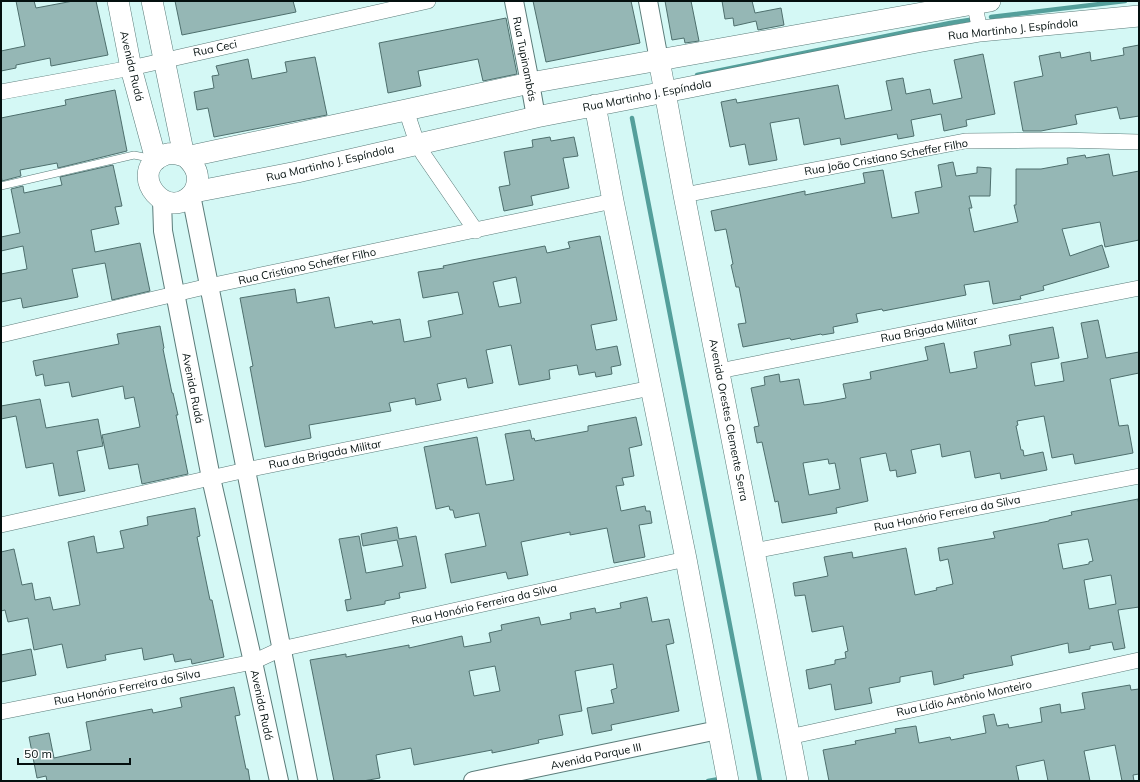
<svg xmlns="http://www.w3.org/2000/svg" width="1140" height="782" viewBox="0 0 1140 782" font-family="Mulish,sans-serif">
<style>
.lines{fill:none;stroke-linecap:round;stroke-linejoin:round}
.stream{stroke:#549f9b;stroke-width:4.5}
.building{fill:#95b7b5;stroke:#4e6f6d;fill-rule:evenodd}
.service-casing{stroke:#5b7c7a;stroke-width:8}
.minor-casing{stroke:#5b7c7a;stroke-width:16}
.tertiary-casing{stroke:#5b7c7a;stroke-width:20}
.secondary-casing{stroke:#5b7c7a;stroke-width:22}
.service{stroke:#fff;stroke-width:7}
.minor{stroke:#fff;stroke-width:15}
.tertiary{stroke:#fff;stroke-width:18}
.secondary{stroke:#fff;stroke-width:21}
.labels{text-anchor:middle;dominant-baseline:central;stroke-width:3;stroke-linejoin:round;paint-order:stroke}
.street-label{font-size:11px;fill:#04100f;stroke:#fff}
</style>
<rect width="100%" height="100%" fill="#d4f8f5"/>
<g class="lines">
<path class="stream" d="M991 17 1125 1
M697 75 950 23 969 20
M632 118 760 781
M708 781 719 779"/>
</g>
<path class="building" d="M16 1H34L36 8 73 1H96L108 55 51 66 50 58 16 65V68L1 71V51L25 46Z
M175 1H293L296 12 182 35Z
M533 1H631L640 43 546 62Z
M665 1H691L699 41 685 43 684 38 672 40Z
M722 1H752L755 13 781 8 784 25 758 30 756 21 734 26 733 18 725 19Z
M506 18 517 74 483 81 478 59 418 71 421 86 388 93 379 43Z
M1139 45V116L1120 119 1117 107 1075 115 1077 124 1041 131H1023L1014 82 1043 76 1039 56 1060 52 1061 58 1090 52 1091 61 1124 55 1123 48Z
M983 54 995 114 966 120 967 126 944 131 941 114 911 120 914 136 898 139 897 134 841 145 840 138 804 145 799 118 770 123 777 160 749 165 745 144 730 147 721 102 736 99 737 103 838 85 845 119 892 110 886 81 903 78 906 94 930 89 933 104 962 98 954 60Z
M315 57 327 115 214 137 208 108 197 110 194 92 214 88 212 76 219 75 216 66 248 59 252 79 287 72 285 62Z
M115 90 127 151 58 168 57 163 20 170 21 176 2 181 1 175V118L66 105 65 100Z
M550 137 551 141 574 137 578 156 563 158 569 188 531 196 533 205 504 211 499 187 510 185 504 152 533 147 532 140Z
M1109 154 1113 176 1139 171V240L1105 247 1100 222 1062 229 1070 256 1102 245 1109 267 1043 286 1044 290 1020 296 1021 299 993 304 989 281 964 285 966 295 883 311 882 309 856 314 858 322 833 327 834 333 822 335 821 334 791 340 790 338 743 347 738 324 746 323 739 287H736L731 265 733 264 726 229 715 231 711 211 805 191V195L865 183 863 173 883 170 892 218 919 213 915 192 942 187 938 165 953 162 956 176 977 173V167L991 168 990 196H969L972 208H969L974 232 1018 222 1014 205H1016V169H1041L1068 164 1067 158 1085 155 1086 158Z
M113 165 122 206 115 207 119 224 91 230 95 252 140 243 150 291 112 300 105 263 72 269 78 297 23 308 21 298 1 302V274L27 269 23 246 1 251V237L20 233 11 189 23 186 24 193 62 185 60 177Z
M600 236 617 320 591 325 596 350 617 346 621 365 611 367 612 374 596 377 595 372 579 375 577 365 549 370 550 379 519 385 511 345 486 350 493 383 468 388 466 378 437 384 441 400 416 405 415 398 389 403 391 411 309 425 311 438 265 447 250 367 253 366 240 298 295 289 297 303 329 297 335 328 372 321 373 324 400 319 404 342 431 337 428 321 463 314 458 292 423 298 418 272 444 268 443 266 472 260 545 246 547 253 570 248 568 242ZM516 277 521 303 499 307 493 282Z
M1098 320 1106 358 1139 352V373L1110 379 1119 426 1128 425 1133 453 1075 464 1073 454 1052 458 1044 416 1017 421 1018 425 1016 426 1021 450H1023L1024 456 1043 452 1047 470 1001 479 1000 473 975 478 970 451 942 457 940 444 911 450 916 473 897 477 896 470 890 471 886 453 860 458 868 501 836 508 837 513 782 523 778 501 775 502 762 442 757 443 754 427 759 426 751 388 765 385 764 377 779 374 780 382 799 379 804 405 820 403 846 398 843 384 871 379 870 372 928 360 925 347 944 343 950 373 977 368 974 352 1011 345 1009 335 1053 327 1059 358 1031 363 1035 386 1064 381 1061 363 1088 358 1081 323ZM828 459 829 464 835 463 840 489 809 495 803 463Z
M160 326 164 348 163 349 172 393H173L178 415H176L188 474 142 484 138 464 109 469 102 435 140 427 134 397 125 399 123 386 72 397 69 382 45 386 43 374 36 376 33 361 119 344 117 334Z
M40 399 46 428 98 419 103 446 77 451 85 491 59 496 53 463 26 468 16 416 1 419V406Z
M636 417 642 445 629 448 634 476 622 478 624 485 616 486 621 511 645 506 646 511H650L652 523 639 525 645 557 614 563 607 528 570 535V532L521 542 528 575 508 579 506 572 451 583 445 554 486 546 479 513 455 518 453 510H450L449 506 436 509 424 447 477 437 486 485 514 480 505 434 530 430 532 439 534 438 535 441 588 431V426Z
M1138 499 1139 506V607L1118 610 1125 648 1114 650 1112 642 1090 646V649L1069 653 1068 643 1011 656 1013 665 963 675 964 678 934 685 932 671 900 677V682L869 688 872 703 835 710 831 684 809 689 806 670 835 664V660L846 658 845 652 848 651 843 626 812 632 805 595 795 596 793 583 828 576 824 557 852 552 853 558 906 548 915 595 937 590 936 588 953 584 948 559 940 561 938 548 995 538 993 532 1049 521V520L1072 515 1071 512ZM1088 539 1093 561 1089 562V564L1063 569 1058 544ZM1111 575 1116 604 1089 609 1084 580Z
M195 508 200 536 197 537 210 600H212L224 657 192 664 191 659 175 662 173 654 144 660 142 648 105 655 106 660 67 668 62 644 34 650 28 618 8 622 5 610 1 611V552L14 549 22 585 32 583 35 600 50 597 53 610 80 605 68 542 94 536 97 553 124 548 120 531 148 525 147 517Z
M397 527 399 539 416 536 426 588 399 593 400 598 385 601V604L347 611 345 600 351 599 339 539 359 536 366 573 403 566 397 540 363 546 361 534Z
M647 597 652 622 669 619 674 643 666 645 679 711 611 725 612 730 592 734 587 708 614 703 611 690 617 688 613 664 575 671 582 711 559 715 563 735 538 740 539 743 511 749 492 753V750L414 765 411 748 376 755 380 778 363 781H334L310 660 346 654V657L409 645V648L462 636 464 647 491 642 489 633 502 630 501 625 539 617 541 625 571 619 570 613 595 608 596 613 621 608 620 603ZM495 666 500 691 474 696 469 671Z
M31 649 36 675 1 682V655Z
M1130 685 1131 690 1139 689V774L1133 775 1134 781H1122L1115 745 1084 751 1090 781H1048L1044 760 1016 766 1019 781H829L823 750 856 744 855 741 896 733 895 729 916 726 919 743 950 737 951 740 986 733 983 716 994 714 997 726 1008 724 1009 728 1042 722 1040 708 1060 704 1061 713 1085 709 1082 693Z
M234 687 240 715 235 716 246 769H248L250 781H47L46 776 37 778 29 737 49 733 54 758 91 750 86 722 152 709 153 713 182 707 180 698Z"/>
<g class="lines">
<g class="service-casing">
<path id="service" d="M1 186 134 155 144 157 152 163"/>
</g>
<g class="minor-casing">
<path id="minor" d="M974 1 980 31
M1 92 131 68 428 1
M406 110 417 143 423 154 476 231
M684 195 965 141 1060 140 1139 142
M1 335 209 286 613 201
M719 371 1139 288
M1 525 246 470 651 388
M754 551 1139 476
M1 712 253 662 281 649 686 559
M789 737 1139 660"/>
</g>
<g class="tertiary-casing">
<path id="tertiary" d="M514 1 530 83 536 117
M648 1 659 60
M191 195 308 781
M162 200 163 231 211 478 253 662 279 781
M473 781 718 730"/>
</g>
<g class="secondary-casing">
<path id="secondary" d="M118 1 131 68 156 160
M152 1 184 156
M990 1 530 83 406 110 186 157C176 153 169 152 160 157 128 175 168 225 194 192L297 172 536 117 665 92 917 42 980 31 1139 16
M659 60 684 195 754 551 798 781
M595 105 613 201 686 559 728 781
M186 157C197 167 201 178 194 192"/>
</g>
<use href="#service" class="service"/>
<use href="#minor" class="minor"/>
<use href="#tertiary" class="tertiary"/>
<use href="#secondary" class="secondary"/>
</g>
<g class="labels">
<g class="street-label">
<text transform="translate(1013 29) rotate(-6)">Rua Martinho J. Espíndola</text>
<text transform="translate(215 48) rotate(-12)">Rua Ceci</text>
<text transform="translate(525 59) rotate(79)">Rua Tupinambás</text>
<text transform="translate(132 66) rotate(77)">Avenida Rudá</text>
<text transform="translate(647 95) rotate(-11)">Rua Martinho J. Espíndola</text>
<text transform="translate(886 157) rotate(-10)">Rua João Cristiano Scheffer Filho</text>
<text transform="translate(330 163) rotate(-13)">Rua Martinho J. Espíndola</text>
<text transform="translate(307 266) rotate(-12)">Rua Cristiano Scheffer Filho</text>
<text transform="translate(929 329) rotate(-11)">Rua Brigada Militar</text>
<text transform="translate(193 388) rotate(79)">Avenida Rudá</text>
<text transform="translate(729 420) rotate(79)">Avenida Orestes Clemente Serra</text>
<text transform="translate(325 454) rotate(-11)">Rua da Brigada Militar</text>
<text transform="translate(947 513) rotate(-11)">Rua Honório Ferreira da Silva</text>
<text transform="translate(484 604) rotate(-13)">Rua Honório Ferreira da Silva</text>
<text transform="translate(127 687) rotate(-11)">Rua Honório Ferreira da Silva</text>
<text transform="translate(964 698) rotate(-12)">Rua Lídio Antônio Monteiro</text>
<text transform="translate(262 705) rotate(78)">Avenida Rudá</text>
<text transform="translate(596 756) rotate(-12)">Avenida Parque III</text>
</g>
</g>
<rect width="1140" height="782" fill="none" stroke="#04100f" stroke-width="4"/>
<path d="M18 758v6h112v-6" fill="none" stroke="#04100f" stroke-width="2"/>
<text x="24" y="758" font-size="12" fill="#04100f" stroke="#ffffff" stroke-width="3" paint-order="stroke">50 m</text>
</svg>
